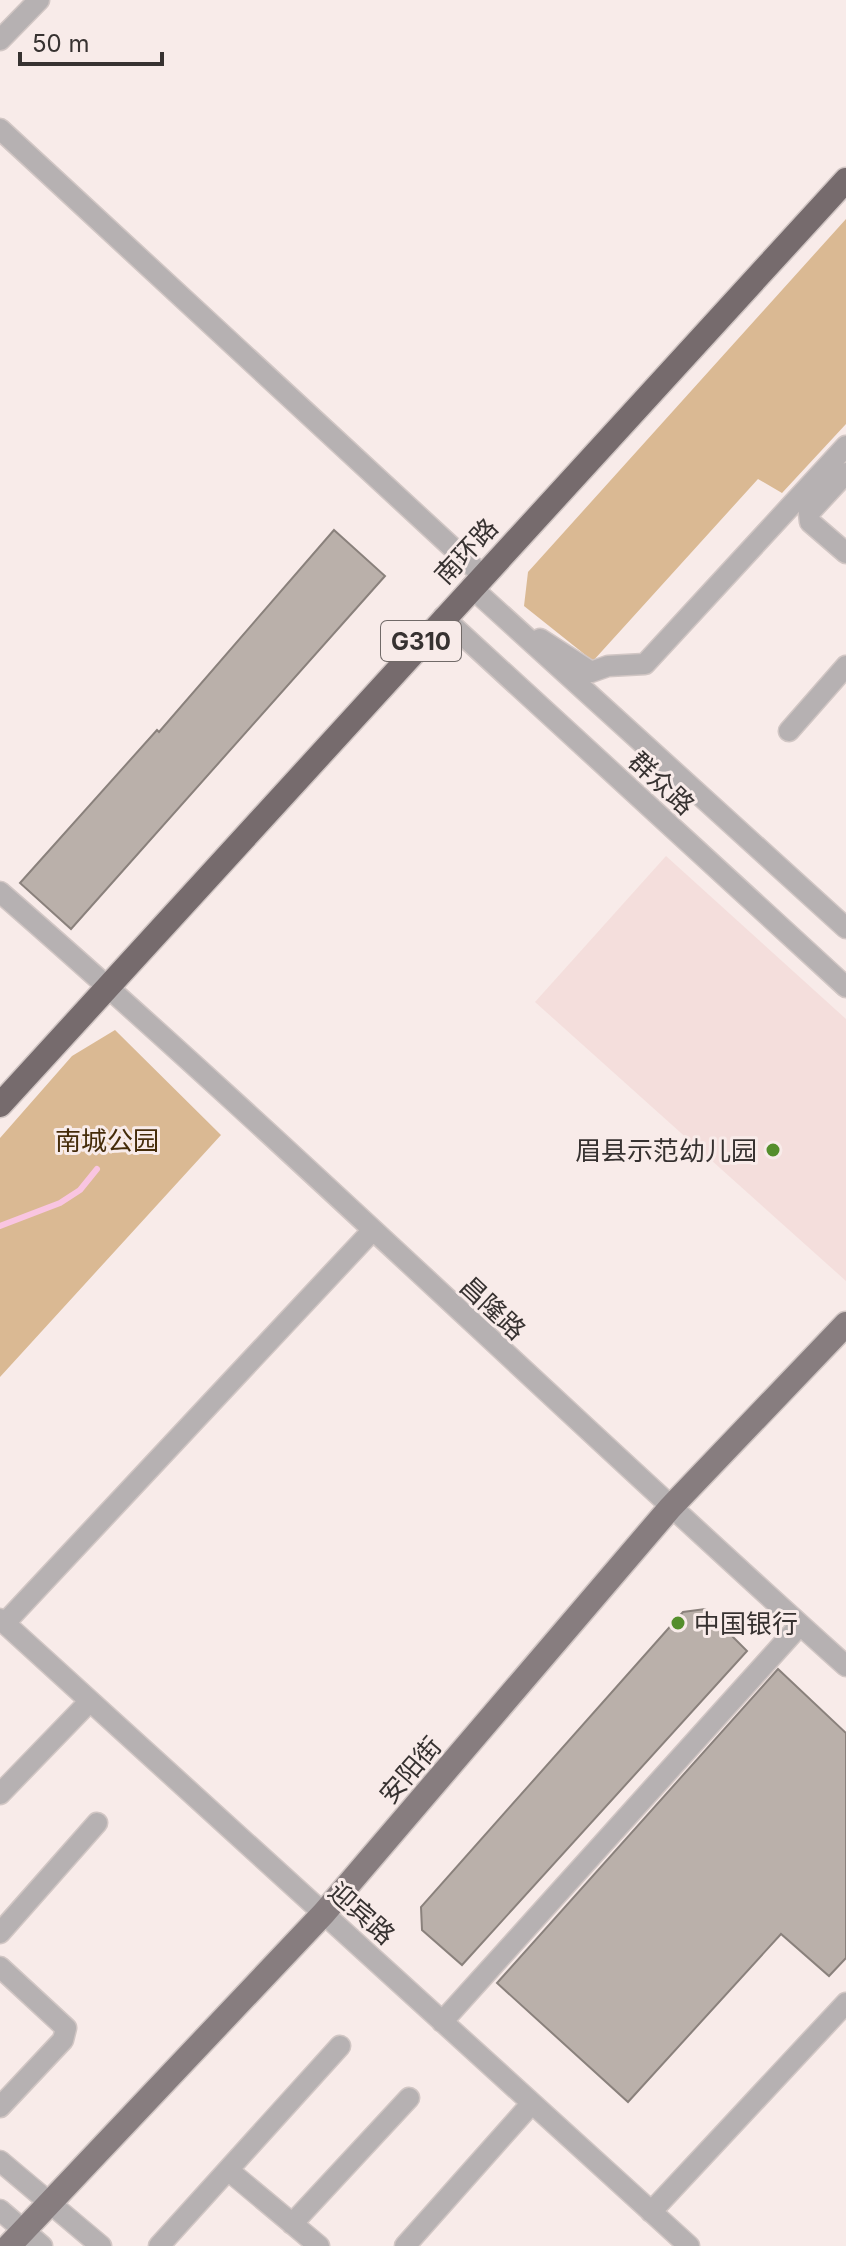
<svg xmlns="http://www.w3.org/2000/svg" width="846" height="2246" viewBox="0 0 846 2246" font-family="Inter,'Noto Sans SC',sans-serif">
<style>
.built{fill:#f4dedc}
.green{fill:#dab993}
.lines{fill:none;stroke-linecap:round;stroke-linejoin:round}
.stream{stroke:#f9c5e1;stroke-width:6}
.building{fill:#bab0aa;stroke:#8a817c;stroke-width:2}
.minor-casing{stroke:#d1c6c4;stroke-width:23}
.major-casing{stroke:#d1c6c4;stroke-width:27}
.highway-casing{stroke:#d1c6c4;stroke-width:27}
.minor{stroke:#b6b1b2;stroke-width:20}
.major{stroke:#877d7f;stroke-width:24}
.highway{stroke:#766b6d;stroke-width:24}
.poi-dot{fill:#548e2c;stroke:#f8ebe9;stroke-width:3}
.labels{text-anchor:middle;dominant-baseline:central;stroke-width:6;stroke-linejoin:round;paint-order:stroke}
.shield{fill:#f8ebe9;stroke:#716a68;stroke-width:2}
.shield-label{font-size:24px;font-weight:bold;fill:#373231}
.street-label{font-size:26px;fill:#373231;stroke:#f8ebe9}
.park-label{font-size:26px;fill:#452c0a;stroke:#f8ebe9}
.poi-label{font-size:26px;fill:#373231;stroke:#f8ebe9;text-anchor:end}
</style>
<rect width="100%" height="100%" fill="#f8ebe9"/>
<path class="built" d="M666 856 846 1019V1281L535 1002Z"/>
<path class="green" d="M846 219V424L782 493 758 479 593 661 524 606 528 572Z
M115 1030 221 1135 0 1377V1138L72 1056Z"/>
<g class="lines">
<path class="stream" d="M0 1226 60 1203 80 1190 97 1169"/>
</g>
<path class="building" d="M334 530 385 576 71 929 20 883 157 730 159 732Z
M705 1609 747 1651 462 1965 422 1930 421 1907 683 1612Z
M778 1669 846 1733V1958L829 1976 781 1934 628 2102 497 1983Z"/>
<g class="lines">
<g class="minor-casing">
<path id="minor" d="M0 40 39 0
M0 129 482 575
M846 473 809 513 810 522 846 553
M471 587 846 928
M443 617 846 987
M540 639 591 672 608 666 645 664 846 446
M789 731 846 666
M0 892C288 1143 562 1411 846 1666
M0 1619 689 2246
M5 1623 372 1231
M0 1794 90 1701
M0 1933 97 1823
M0 1967 66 2028 63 2040 0 2107
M442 2022 800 1625
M0 2161 101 2246
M228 2170 319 2246
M0 2210 42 2246
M651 2212 846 2003
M292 2224 409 2098
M159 2246 340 2046
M405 2246 532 2103"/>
</g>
<g class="major-casing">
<path id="major" d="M9 2246 324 1913 670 1508 846 1324"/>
</g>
<g class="highway-casing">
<path id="highway" d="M0 1105 846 180"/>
</g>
<use href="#minor" class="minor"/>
<use href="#major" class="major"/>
<use href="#highway" class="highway"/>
</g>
<g class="poi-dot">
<circle cx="773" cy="1150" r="8"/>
<circle cx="678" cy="1623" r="8"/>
</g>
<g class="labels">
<rect class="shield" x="381" y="621" width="80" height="40" rx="6"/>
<g class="shield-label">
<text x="421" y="641">G310</text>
</g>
<g class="street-label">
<text transform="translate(466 551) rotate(-47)">南环路</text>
<text transform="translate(662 783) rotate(43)">群众路</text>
<text transform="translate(493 1308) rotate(43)">昌隆路</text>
<text transform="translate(410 1770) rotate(-49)">安阳街</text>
<text transform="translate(362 1913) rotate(42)">迎宾路</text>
</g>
<g class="park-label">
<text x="107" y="1140">南城公园</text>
</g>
<g class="poi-label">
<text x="757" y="1150">眉县示范幼儿园</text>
<text x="694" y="1623" text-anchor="start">中国银行</text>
</g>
</g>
<path d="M20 52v12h142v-12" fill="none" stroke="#373231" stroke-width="4"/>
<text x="32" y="52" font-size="24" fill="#373231" stroke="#f8ebe9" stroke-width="6" paint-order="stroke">50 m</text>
</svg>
